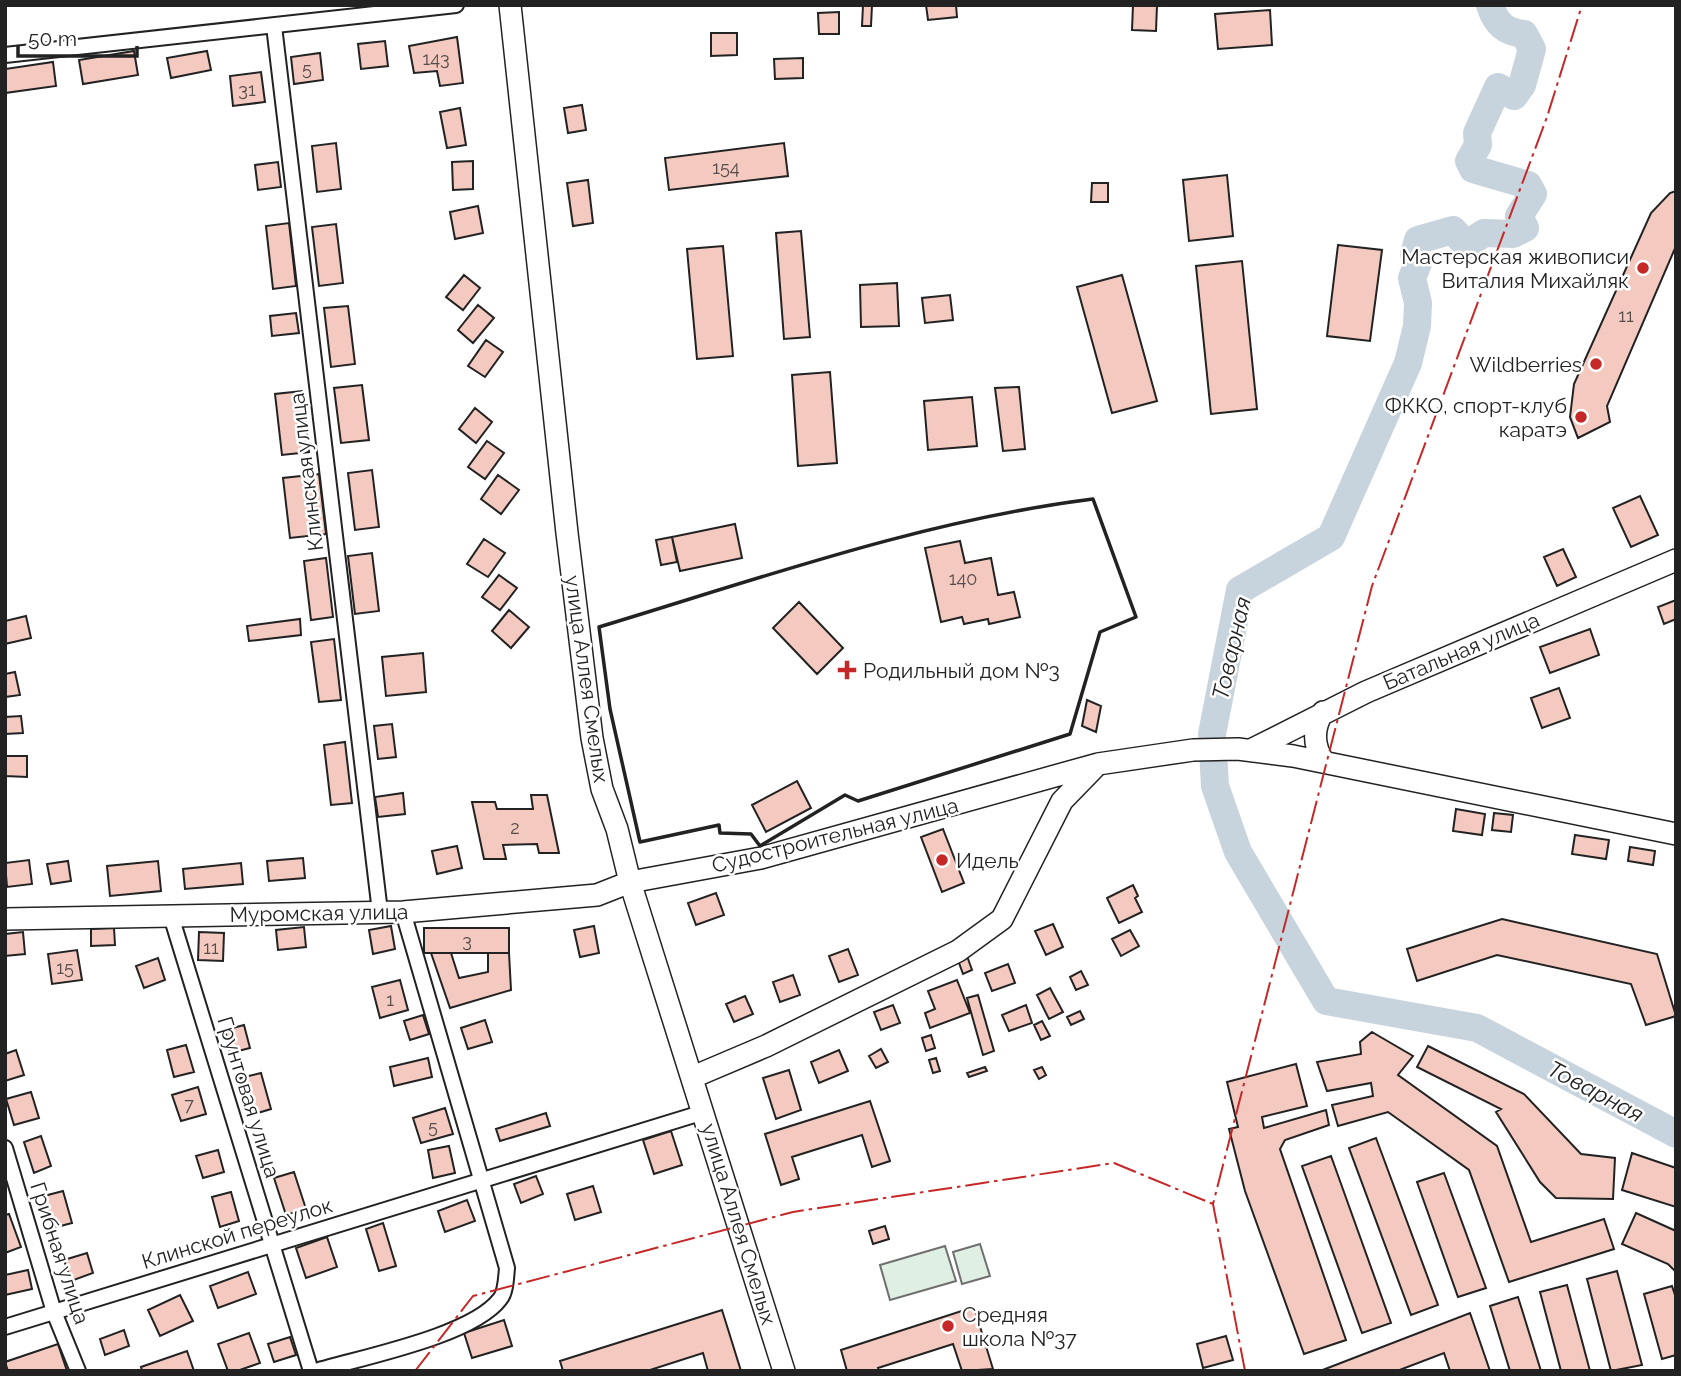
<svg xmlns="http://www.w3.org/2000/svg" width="1681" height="1376" viewBox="0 0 1681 1376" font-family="Raleway,sans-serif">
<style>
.green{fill:#e0efe3;stroke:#6f6f6f;stroke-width:2}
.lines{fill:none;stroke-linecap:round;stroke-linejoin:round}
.river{stroke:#c7d3dd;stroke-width:28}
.building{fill:#f3c9c0;stroke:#222;stroke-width:2}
.minor-casing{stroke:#222;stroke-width:18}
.secondary-casing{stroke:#222;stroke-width:24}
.minor{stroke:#fff;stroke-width:14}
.secondary{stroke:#fff;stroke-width:21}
.wall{stroke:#222;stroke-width:3.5}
.power{stroke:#c62828;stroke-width:2;stroke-dasharray:24 5 3.5 5;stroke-linecap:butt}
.poi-dot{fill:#c62828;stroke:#fff;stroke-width:2.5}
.labels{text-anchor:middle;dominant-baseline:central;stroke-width:5;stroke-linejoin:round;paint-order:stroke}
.number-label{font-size:18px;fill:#564c4a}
.poi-label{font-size:21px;fill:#222;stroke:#fff;text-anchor:end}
.street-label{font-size:21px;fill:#222;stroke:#fff}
.water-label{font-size:23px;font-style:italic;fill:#222;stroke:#fff}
</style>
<rect width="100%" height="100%" fill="#fff"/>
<path class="green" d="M980 1244 990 1276 962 1284 953 1252Z
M945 1246 956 1281 890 1300 880 1265Z"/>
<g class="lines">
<path class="river" d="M1490 5C1496 24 1505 32 1524 34L1532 49 1522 85 1514 96 1498 87 1477 133 1478 145 1469 161 1473 169 1528 185 1533 194 1519 216 1525 228 1513 234 1484 233 1466 245 1453 230 1418 240 1414 254 1418 263 1412 278 1418 303 1417 326 1408 363 1331 537 1240 590 1212 734 1215 786 1238 852 1326 1001 1477 1028 1676 1134"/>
</g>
<path class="building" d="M863 5H872L871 26H862Z
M926 5H956L957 17 928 20Z
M1133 5H1157L1156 31 1132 30Z
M1270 10 1272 45 1218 49 1215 14Z
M839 12V34H819L818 13Z
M711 33H737V55L711 56Z
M457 37 463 83 440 86 437 71 414 73 409 46Z
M385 41 388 66 361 69 358 44Z
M134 51 138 75 83 84 79 60Z
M207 51 211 70 171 78 167 58Z
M320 53 323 80 294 84 291 57Z
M803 58V78L775 79 774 59Z
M53 62 56 86 5 93V69Z
M261 72 265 102 233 106 230 76Z
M582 105 586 130 568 133 564 108Z
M460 108 466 145 447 148 440 112Z
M336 143 341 189 317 192 312 146Z
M784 143 788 176 669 190 665 158Z
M473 161V189L453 190 452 162Z
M278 162 281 187 258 190 255 165Z
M1227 175 1233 236 1189 241 1183 180Z
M588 180 593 223 573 226 567 183Z
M1092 183H1108V202H1091Z
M1676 191V246L1607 406 1610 422 1578 438 1570 417 1574 384 1651 213 1670 193Z
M478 206 483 233 455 239 450 212Z
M289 223 296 286 273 289 266 226Z
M336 224 343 283 319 286 312 227Z
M801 231 810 337 784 339 776 233Z
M1338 245 1382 250 1370 341 1327 336Z
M723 246 733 356 697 359 687 249Z
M1242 261 1257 409 1211 414 1196 266Z
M464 275 480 288 463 310 446 297Z
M1122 275 1157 401 1112 413 1077 287Z
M897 283 899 326 861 327 860 285Z
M950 295 953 320 925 323 922 298Z
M478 305 494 318 473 343 458 330Z
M348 306 355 364 331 367 324 308Z
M296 313 299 333 272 336 270 316Z
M486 340 503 352 485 377 468 366Z
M830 372 837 463 798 466 792 375Z
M362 385 369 440 341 443 334 388Z
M1019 387 1025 449 1003 451 995 388Z
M302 391 309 452 282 455 275 394Z
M972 397 977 446 928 450 924 401Z
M475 408 492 422 476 443 459 429Z
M487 441 504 453 485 479 468 467Z
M372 470 379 527 355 530 348 473Z
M319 474 326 534 290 538 283 478Z
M498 475 519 490 501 514 481 499Z
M1640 496 1658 535 1631 547 1613 508Z
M735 524 742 558 680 571 672 537Z
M672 537 677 562 661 565 656 540Z
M484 539 505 553 488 577 467 564Z
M960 541 965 563 991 558 998 595 1014 592 1020 617 989 624 988 619 964 624 962 617 941 622 925 548Z
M1563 549 1576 577 1557 586 1544 557Z
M372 553 379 611 355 614 348 556Z
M326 558 333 617 311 620 304 561Z
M499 575 517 588 500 610 482 597Z
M1676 600V619L1664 624 1658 607Z
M799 602 843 648 817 674 773 628Z
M509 610 529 627 511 648 492 631Z
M26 616 31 638 5 644V621Z
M300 619 301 635 249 641 247 626Z
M1590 629 1599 655 1550 673 1540 647Z
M334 639 341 700 319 702 311 642Z
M423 653 426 692 386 696 382 657Z
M15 672 20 695 5 697V674Z
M1559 688 1570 718 1542 728 1531 698Z
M1087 700 1101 706 1096 732 1082 726Z
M21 716 23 733 5 734V717Z
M392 724 396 757 378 759 374 726Z
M345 742 352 803 331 805 324 745Z
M5 756H27V777L5 776Z
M797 781 811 808 766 832 752 805Z
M403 793 405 814 378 817 375 797Z
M531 795H547L559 853H539L537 844 503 845 506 859H484L472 802H495L497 809H533Z
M1456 809 1485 814 1482 835 1453 831Z
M1494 813 1513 815 1511 832 1492 830Z
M943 829 964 883 942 892 921 837Z
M1575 835 1609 840 1606 859 1572 854Z
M457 846 462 868 437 874 432 851Z
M1630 847 1655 851 1653 865 1628 861Z
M303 858 305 878 269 881 267 861Z
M29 860 32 884 7 887 5 863Z
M68 861 71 881 51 884 47 864Z
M158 861 161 891 110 896 107 866Z
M241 863 243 884 185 889 183 869Z
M1133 885 1138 896 1135 898 1142 912 1119 923 1107 898Z
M716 893 724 915 696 925 688 903Z
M1502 919 1657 954 1676 1016 1646 1025 1631 984 1497 955 1417 981 1407 949Z
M1053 924 1063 947 1046 955 1035 931Z
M391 926 395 949 373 954 369 930Z
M594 926 599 953 580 957 574 930Z
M304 927 306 947 278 950 276 930Z
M114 928 115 945 91 946V929Z
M424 928H509V953H424Z
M1130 930 1139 946 1121 956 1112 939Z
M23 932 25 954 5 956V934Z
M199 932 224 933 223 961 198 960Z
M848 949 858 975 839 982 829 956Z
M77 950 82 980 52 984 48 954Z
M431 953H451L459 978 488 972V953H509L511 990 450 1008Z
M967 956 972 970 963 974 958 960Z
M158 958 165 980 144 988 136 966Z
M1008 964 1015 983 992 991 985 973Z
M1081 971 1088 985 1076 990 1070 977Z
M793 975 800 995 780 1002 773 982Z
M400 980 408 1010 380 1018 372 987Z
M957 980 970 1013 930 1028 925 1013 935 1009 928 991Z
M1050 988 1063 1012 1049 1019 1037 995Z
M978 995 994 1051 983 1055 967 998Z
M745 996 753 1014 734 1022 726 1004Z
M893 1005 900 1023 881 1030 874 1012Z
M1026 1005 1032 1023 1009 1031 1002 1015Z
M1080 1011 1084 1019 1071 1025 1067 1017Z
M423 1015 429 1034 410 1040 404 1021Z
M485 1020 492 1042 468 1049 461 1028Z
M1042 1021 1050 1036 1041 1040 1034 1025Z
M244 1025 250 1048 230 1053 225 1030Z
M1372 1032 1413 1056 1398 1075 1497 1146 1531 1242 1604 1219 1614 1249 1509 1282 1469 1170 1388 1112 1338 1126 1332 1105 1373 1096 1371 1083 1327 1091 1317 1062 1361 1054 1360 1042Z
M931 1035 935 1048 926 1051 922 1038Z
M186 1045 194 1072 174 1077 167 1050Z
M1428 1046 1524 1094 1581 1154 1615 1158 1613 1199 1556 1198 1540 1182 1496 1112 1501 1109 1417 1067Z
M881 1049 888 1062 876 1068 869 1056Z
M16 1050 24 1075 5 1081V1054Z
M839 1050 848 1071 819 1083 811 1062Z
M428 1058 432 1077 394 1086 390 1067Z
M936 1058 940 1071 933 1073 929 1060Z
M1296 1064 1307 1106 1262 1117 1264 1128 1326 1110 1329 1125 1285 1140 1280 1149 1346 1340 1304 1354 1245 1191 1229 1129 1238 1127 1227 1082Z
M985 1067 987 1071 969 1077 967 1073Z
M1042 1067 1046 1075 1039 1079 1034 1070Z
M789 1070 801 1110 776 1119 763 1078Z
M261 1073 271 1109 251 1115 240 1078Z
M198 1087 206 1114 181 1121 172 1095Z
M31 1092 39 1118 14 1125 6 1099Z
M870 1101 890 1161 872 1167 862 1135 792 1157 799 1179 781 1185 765 1134Z
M445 1108 453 1134 421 1143 413 1118Z
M546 1113 550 1126 500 1141 496 1129Z
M671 1131 682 1165 654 1174 643 1140Z
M41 1136 51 1166 34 1173 24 1142Z
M1376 1138 1438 1305 1411 1315 1349 1148Z
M449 1146 455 1173 433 1178 428 1150Z
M218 1150 224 1172 203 1178 196 1156Z
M1632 1153 1676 1168V1207L1622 1190Z
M1331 1156 1391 1323 1362 1333 1302 1166Z
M294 1172 306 1209 286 1215 274 1178Z
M1444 1173 1486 1288 1458 1297 1417 1182Z
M536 1176 543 1194 521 1203 514 1184Z
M593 1186 601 1212 575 1220 567 1194Z
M63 1191 72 1223 53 1228 44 1196Z
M231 1192 239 1221 220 1227 212 1197Z
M467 1200 475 1221 445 1232 438 1211Z
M1636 1213 1676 1231V1272L1668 1264 1622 1244Z
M9 1214 21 1247 5 1253V1215Z
M383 1223 396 1266 379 1271 366 1229Z
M885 1226 889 1239 873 1244 869 1231Z
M327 1237 337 1267 306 1278 296 1248Z
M87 1253 93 1273 71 1281 64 1260Z
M28 1270 32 1289 5 1295V1275Z
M1617 1271 1642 1365 1611 1371 1587 1279Z
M248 1272 256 1294 218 1308 210 1286Z
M1567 1285 1590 1371H1561L1540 1292Z
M1672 1286 1676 1298V1355L1662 1359 1644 1294Z
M180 1295 193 1321 160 1336 148 1310Z
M1518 1297 1541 1371H1510L1490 1306Z
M974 1307 993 1369 962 1371 953 1344 878 1368 879 1371H847L841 1350Z
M722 1310 741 1371H708L703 1353 647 1371H563L560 1361Z
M1470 1313 1490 1371H1450L1444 1353 1397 1371H1320Z
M504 1320 512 1346 472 1358 464 1333Z
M124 1330 129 1346 105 1355 100 1339Z
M249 1333 260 1363 237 1371H228L218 1344Z
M1226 1336 1233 1360 1203 1368 1197 1344Z
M290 1337 296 1355 274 1362 268 1344Z
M58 1344 67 1371H8L5 1362Z
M187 1351 194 1371H142L141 1367Z"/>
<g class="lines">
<g class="minor-casing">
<path id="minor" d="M274 26 380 912
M5 55 456 5
M171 916 311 1371
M5 1148 54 1312 78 1371
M5 1327 704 1112
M316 1371C363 1357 472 1336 500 1299 506 1292 506 1277 507 1268L403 912"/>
</g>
<g class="secondary-casing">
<path id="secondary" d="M510 5 567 533 592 738 602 789 617 829 630 882 784 1371
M1323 712C1313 728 1313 746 1324 762
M1251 750 1366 692 1676 560
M5 919 403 912 597 895 630 882 761 858 1098 764 1193 750 1238 749 1293 756 1676 834
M693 1077 766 1046 958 951 1002 919 1062 801 1096 766"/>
</g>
<use href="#minor" class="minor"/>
<use href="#secondary" class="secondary"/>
<path class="wall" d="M1093 499 1136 617 1100 632 1070 734 858 801 845 795 760 846 751 834 720 833 719 825 640 842 610 709 599 627C761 578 925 520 1093 499Z"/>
<path class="power" d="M415 1371 473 1296 793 1212 1114 1163 1213 1204
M1245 1371 1213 1204 1372 586 1547 117 1582 5"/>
</g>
<g class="poi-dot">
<circle cx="1643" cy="268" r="7"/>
<circle cx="1596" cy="364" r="7"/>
<circle cx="1581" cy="417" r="7"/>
<path d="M843.5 659.5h7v7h7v7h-7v7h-7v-7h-7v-7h7z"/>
<circle cx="942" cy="860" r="7"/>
<circle cx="948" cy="1326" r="7"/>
</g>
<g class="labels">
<g class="number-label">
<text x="436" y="58">143</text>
<text x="307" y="68">5</text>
<text x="247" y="89">31</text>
<text x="726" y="167">154</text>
<text x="1626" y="315">11</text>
<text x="963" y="578">140</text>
<text x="515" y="827">2</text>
<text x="467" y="940">3</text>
<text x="211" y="947">11</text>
<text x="65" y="967">15</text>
<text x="390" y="999">1</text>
<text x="189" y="1104">7</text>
<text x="433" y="1126">5</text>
</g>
<g class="poi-label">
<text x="1629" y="256">Мастерская живописи<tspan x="1629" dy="24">Виталия Михайляк</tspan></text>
<text x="1582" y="364">Wildberries</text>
<text x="1567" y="405">ФККО, спорт-клуб<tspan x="1567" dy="24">каратэ</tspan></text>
<text x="863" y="670" text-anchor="start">Родильный дом №3</text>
<text x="956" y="860" text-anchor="start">Идель</text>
<text x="962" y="1314" text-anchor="start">Средняя<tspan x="962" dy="24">школа №37</tspan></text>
</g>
<g class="street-label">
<text transform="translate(306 472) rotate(-97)">Клинская улица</text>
<text transform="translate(1461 651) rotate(-23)">Батальная улица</text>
<text transform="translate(587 679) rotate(82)">улица Аллея Смелых</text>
<text transform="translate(835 835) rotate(-14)">Судостроительная улица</text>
<text transform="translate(319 913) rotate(-1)">Муромская улица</text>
<text transform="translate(249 1097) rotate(73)">Грунтовая улица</text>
<text transform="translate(739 1224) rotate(73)">улица Аллея Смелых</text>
<text transform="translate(237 1233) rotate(-17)">Клинской переулок</text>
<text transform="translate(60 1253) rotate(72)">Грибная улица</text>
</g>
<g class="water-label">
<text transform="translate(1231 648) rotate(-77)">Товарная</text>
<text transform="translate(1596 1091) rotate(28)">Товарная</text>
</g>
</g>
<rect width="1681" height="1376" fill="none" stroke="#222222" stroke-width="14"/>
<path d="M18 46v10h119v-10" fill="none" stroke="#222222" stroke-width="3.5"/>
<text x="28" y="46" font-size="21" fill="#222222" stroke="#ffffff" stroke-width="5" paint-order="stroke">50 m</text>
</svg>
